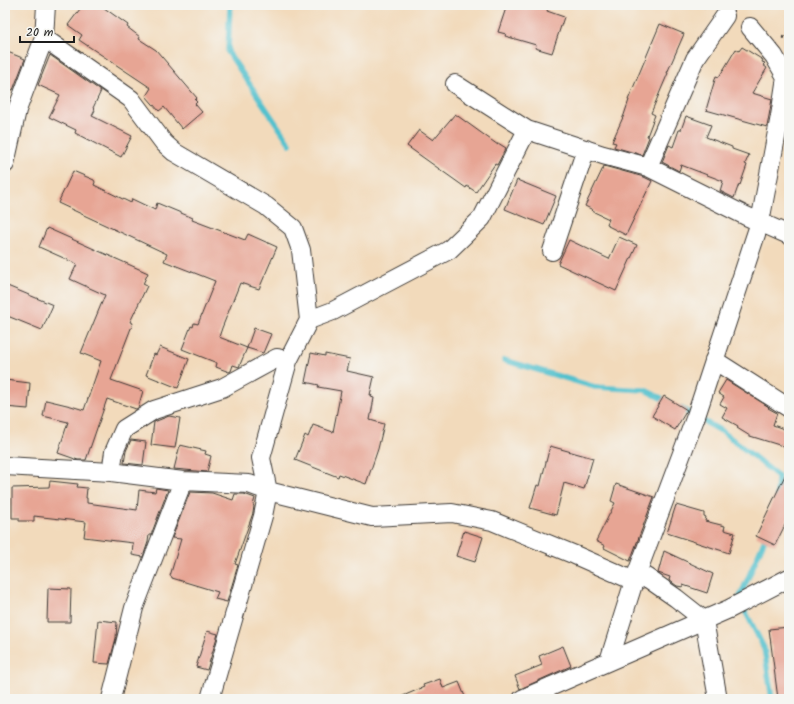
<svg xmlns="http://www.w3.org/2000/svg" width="794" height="704" viewBox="0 0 794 704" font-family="Kalam,sans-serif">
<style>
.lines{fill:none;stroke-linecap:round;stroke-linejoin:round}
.stream{stroke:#55c1cd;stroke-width:5.5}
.building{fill:#e7a594}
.street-casing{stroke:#3c3834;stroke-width:20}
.path{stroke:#3c3834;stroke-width:2.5;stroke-dasharray:3 3;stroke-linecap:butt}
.street{stroke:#fff;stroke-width:18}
</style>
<rect width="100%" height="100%" fill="#f6f6f2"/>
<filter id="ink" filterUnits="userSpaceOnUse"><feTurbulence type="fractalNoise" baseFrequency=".025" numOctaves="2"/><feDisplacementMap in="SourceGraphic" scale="8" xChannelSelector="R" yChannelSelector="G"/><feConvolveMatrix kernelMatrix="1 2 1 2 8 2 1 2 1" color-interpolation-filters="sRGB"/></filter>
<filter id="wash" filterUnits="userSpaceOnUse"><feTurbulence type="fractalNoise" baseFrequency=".012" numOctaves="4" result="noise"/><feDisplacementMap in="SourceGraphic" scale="16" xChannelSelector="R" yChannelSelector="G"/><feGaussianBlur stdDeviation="0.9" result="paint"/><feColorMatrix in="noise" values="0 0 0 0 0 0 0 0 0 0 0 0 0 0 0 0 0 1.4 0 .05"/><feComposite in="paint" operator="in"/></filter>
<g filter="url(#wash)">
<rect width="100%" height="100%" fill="#f2dabb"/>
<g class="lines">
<path class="stream" d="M230 5 228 52 290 144
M504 360 595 387 645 390 669 402
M680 408 723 432 778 476 777 497
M767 534 739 599 764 648 772 699"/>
</g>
<g id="blocks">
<path class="building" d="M83 5H100L128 25 127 27 140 37 139 39 156 50 197 98 195 100 197 102 195 104 202 112 182 129 164 107 159 111 146 96 151 88 79 40 82 35 68 25Z
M507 5H549L547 11 564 17 552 53 535 48 536 45 505 36 506 34 498 32Z
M660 24 684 34 667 73H668L651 113 655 115 647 136 649 137 642 155 614 147 616 143 612 142 624 115 629 100H628Z
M742 47 763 60 762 62 765 63 763 65 767 68 752 93 772 99 767 127 706 110 716 76 719 77 736 49 739 51Z
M5 51 25 59 13 90 5 88Z
M50 55 101 91 93 108 95 110 92 116 132 136 121 157 75 133 76 130 49 117 60 95 38 85Z
M455 114 498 145V143L506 148 497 165 495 164 476 192 467 186 466 188 407 146 419 130 433 140Z
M686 116 711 125 706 137 732 147V149L749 155 745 164 747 165 740 185 739 184 734 198 720 191 723 181 681 165 679 171 662 162 669 145 673 147 679 130H681Z
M604 166 644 177 652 181 626 235 608 226 609 225 607 224 609 219 592 211 593 210 585 206Z
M73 171 94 180 95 182 94 185 131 203 132 199 155 210 157 203 193 218 192 220 245 240 248 234 277 247 259 289 240 283 222 328 219 337 247 348 239 367 233 365 231 371 229 372 216 367 217 363 182 349 191 326 193 327 194 323 198 324 215 281 164 261 167 254 58 203Z
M517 180 556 196 544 225 505 209Z
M47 228 148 273 143 284 147 286 130 322 133 323 111 380 143 391 138 408 136 409 107 399 86 460H78L58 453 68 422 43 416 46 400 71 406 84 410 101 361 81 353 105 295 70 279 77 264 39 247Z
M619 237 637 245 616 291 558 264 569 240 609 259Z
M5 285 53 305 42 330 5 315Z
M254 328 271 334 263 353 247 348Z
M160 347 189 359 178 388 146 375 154 354 156 355Z
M311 353 325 356V354L350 359 347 371 374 377 370 395H372L371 397 374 398 370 420 384 424 378 449 366 484 339 474 338 477 295 460 305 435 308 437 313 425 333 432 341 391 318 387 319 385 305 382Z
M5 380 30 383 28 409 5 407Z
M726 380 769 407 768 408 777 413 773 425 789 431V448L750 436 737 428 738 426 722 417 727 408 720 404 724 397 718 393Z
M664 396 687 410 675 430 652 416Z
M169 416 180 418 175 448 151 445 154 422Z
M131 440 146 442 143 465 124 463 126 451Z
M180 445 206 451 205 454 211 456 207 472 174 469Z
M550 446 593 458 584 489 564 483 556 515 530 508 537 485 540 486Z
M789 467V517L775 545 756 536Z
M50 481 78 484 77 487 87 488 86 498H87V503L137 510 139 490 155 492 156 488 168 490 151 535H149L148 542 143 557 132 555 133 543 84 537 86 522 34 516V521H19V518H12V488L49 487Z
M616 484 654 497 630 561 604 548 605 546 596 541 615 503 611 501Z
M190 492 212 493 233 500 235 494H244L255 498 253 505 254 506 253 513 235 564 238 565 227 602 215 599 218 592 172 578V577L170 576 181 539 172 538Z
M676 505 704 513V516L706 517 705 521 725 526 724 530 735 533 729 553 667 533Z
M464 531 483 537 475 562 456 556Z
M664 551 713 574 707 593 683 585V587L677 586 669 580 670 577 658 573Z
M48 588 71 589 70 622H47Z
M98 620 117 622 116 638 109 664 94 663Z
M789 627V699H778L769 629Z
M207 631 218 634 207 670 196 667Z
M563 646 571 666 520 689 515 676 542 665 539 656Z
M440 679 443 688 459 682 466 699H396L424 687 423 685Z"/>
</g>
</g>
<g filter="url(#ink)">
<use href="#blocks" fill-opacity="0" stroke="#3c3834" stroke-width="1"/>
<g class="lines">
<g class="street-casing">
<path id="street" d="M44 38 131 99 164 143 174 152 266 206 293 228 301 250 309 320 288 361 261 458 268 491 263 516 210 699
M455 84 527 130
M5 164 17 110 44 38 46 5
M648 167 695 59 725 16
M552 251 586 149
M309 320 333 311 449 250 482 218 527 130 603 155 648 167 746 216 789 235
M714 360 789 408
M5 466 111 472 183 481 249 484 268 491 372 517 452 513 492 521 575 555 634 581 646 577 676 598 704 620 718 699
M111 472 114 452 124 429 154 410 222 388 277 358 288 361
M609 661 634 581 696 416 760 222 780 116 786 77 774 56 750 27
M111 699 134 608 183 481
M522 699 729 609 789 578"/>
</g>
<path class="path" d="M697 5 708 9
M782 37 789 39"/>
<use href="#street" class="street"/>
</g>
</g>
<rect width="794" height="704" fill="none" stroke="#f6f6f2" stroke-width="20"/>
<path d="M20 36v6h54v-6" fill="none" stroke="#1c1c1c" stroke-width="2"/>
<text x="26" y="36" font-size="12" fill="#1c1c1c" stroke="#f6f6f2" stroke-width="3" paint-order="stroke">20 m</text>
</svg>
